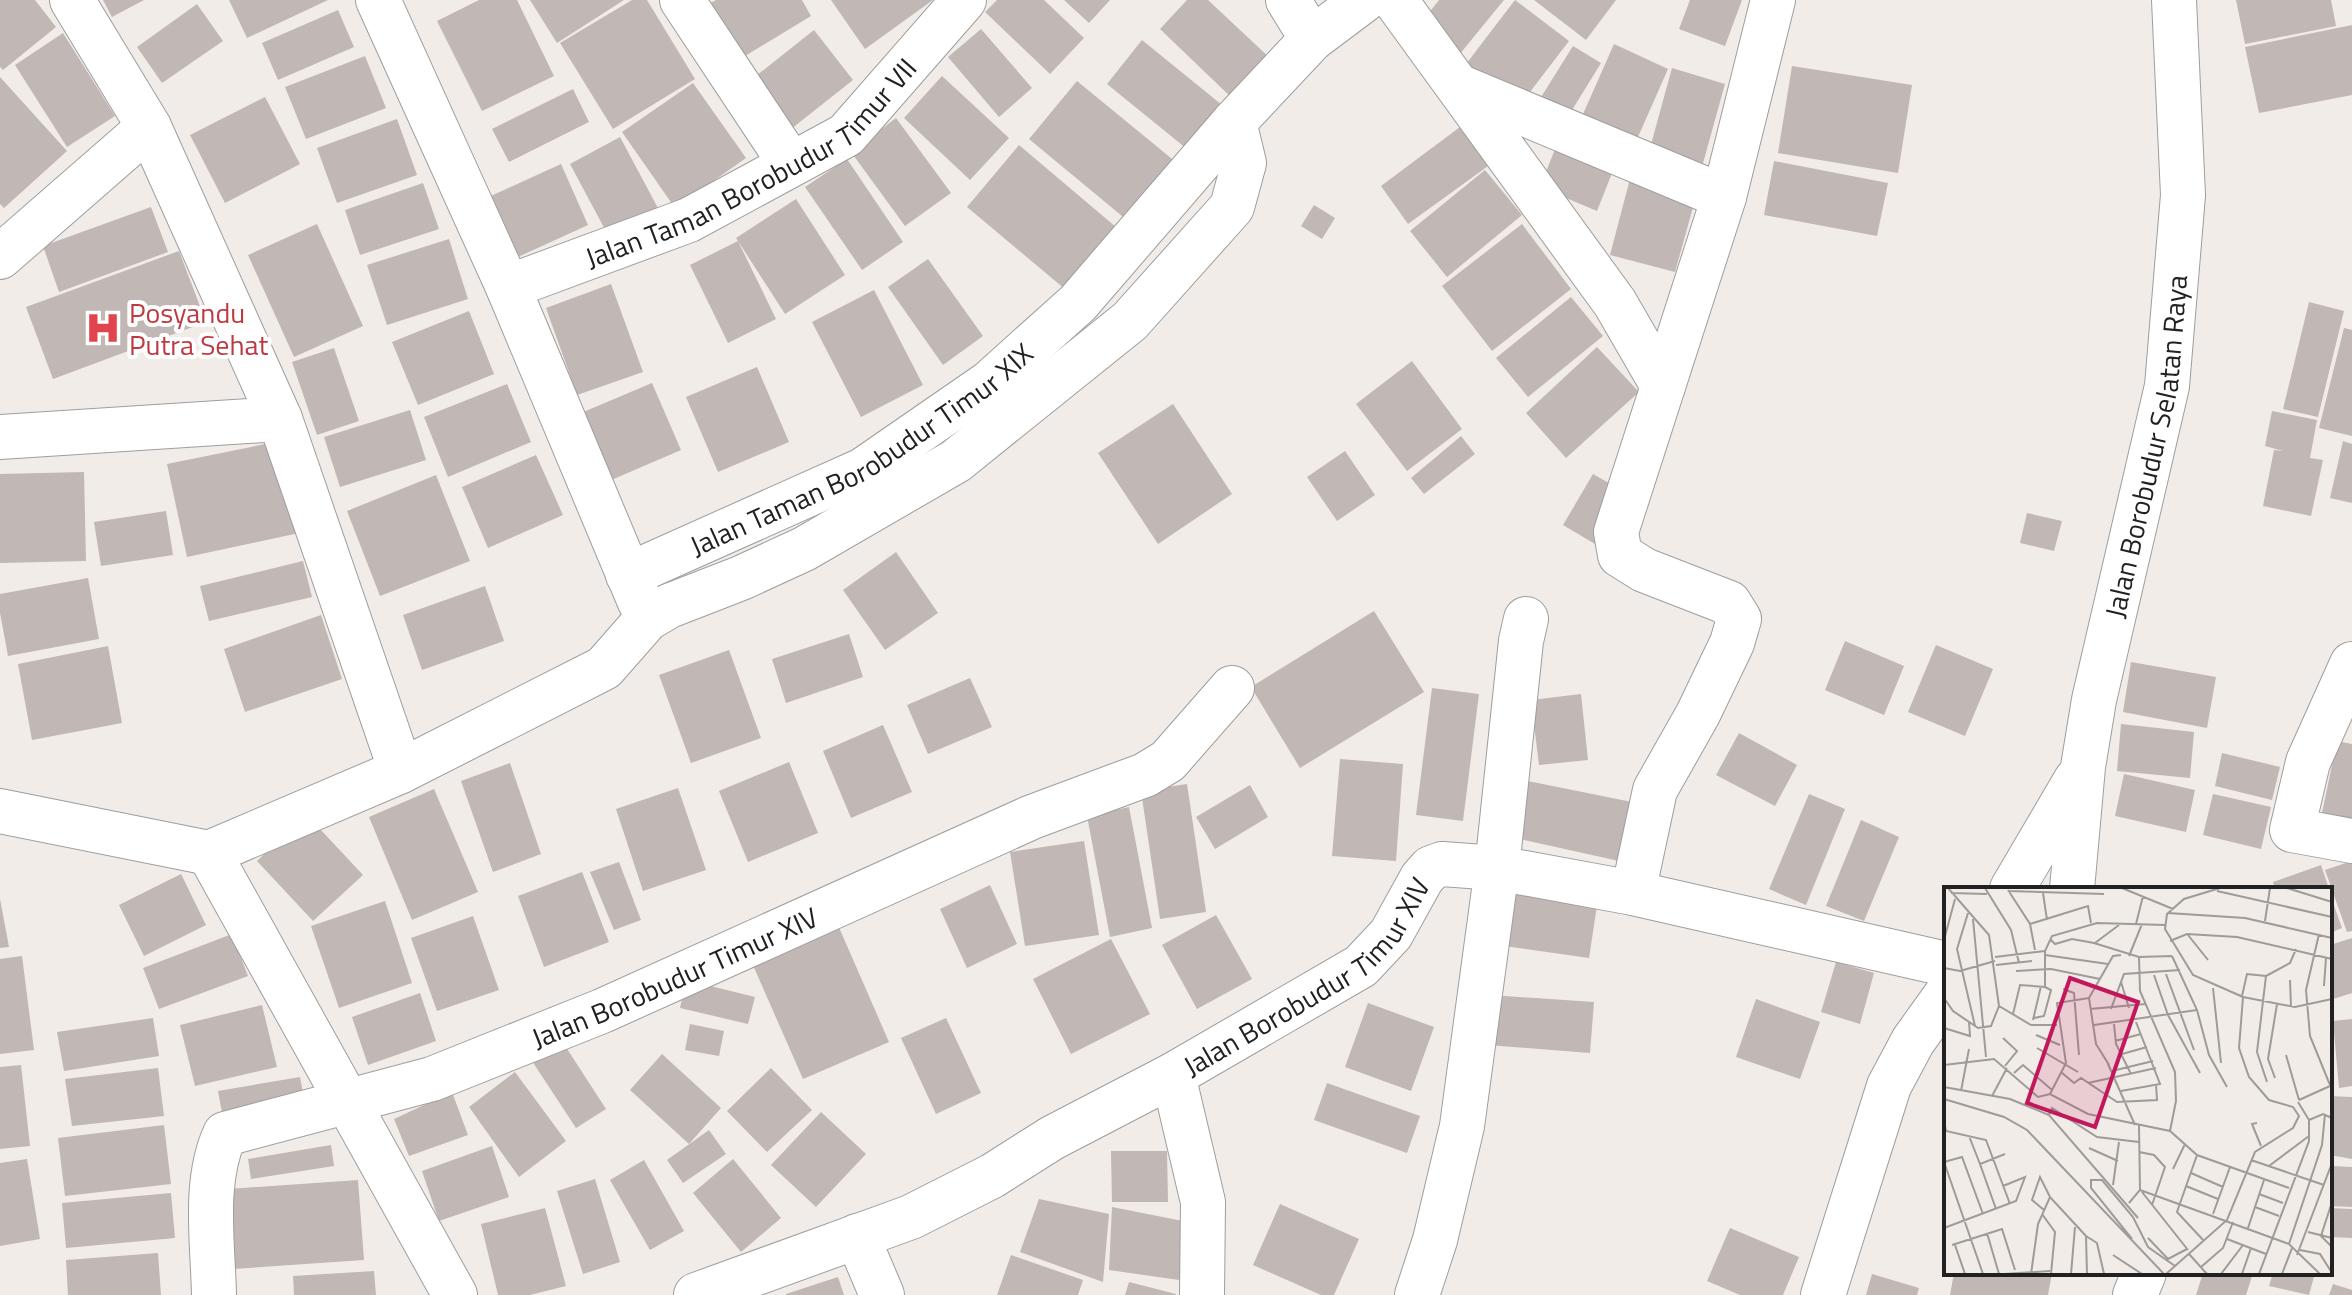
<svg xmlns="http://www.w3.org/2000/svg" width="2352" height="1295" viewBox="0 0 2352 1295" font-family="'Titillium Web',sans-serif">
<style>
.building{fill:#c1b7b4}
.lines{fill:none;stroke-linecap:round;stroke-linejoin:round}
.minor-casing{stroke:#9e9e9e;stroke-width:46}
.minor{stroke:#fff;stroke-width:44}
.labels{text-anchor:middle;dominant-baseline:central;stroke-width:8;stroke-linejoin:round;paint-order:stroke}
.street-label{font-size:28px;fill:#212121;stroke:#fff}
.health-label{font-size:28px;fill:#be3a42;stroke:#fff;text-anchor:start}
.inset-road{fill:none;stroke:#9e9b98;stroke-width:2}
.view{fill:#c2185b;fill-opacity:0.15;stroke:#c2185b;stroke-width:4}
.inset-edge{fill:none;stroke:#212121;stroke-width:4}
</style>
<rect width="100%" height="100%" fill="#f1ece8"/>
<path class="building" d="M0 0H35L56 27 3 70 0 67Z
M103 0H144L112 17Z
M229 0H328L247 38Z
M479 0H517L554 76 482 111 437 21Z
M530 0H624L557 43Z
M632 0H647L695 79 613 129 560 43Z
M716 0H802L811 16 735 62 703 7Z
M831 0H933L865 49Z
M997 0H1044L1084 38 1050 74 985 12Z
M1064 0H1110L1089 23Z
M1187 0H1208L1272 60 1234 100 1160 29Z
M1439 0H1504L1459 55 1421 23Z
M1515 0 1569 41 1517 109 1463 68Z
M1534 0H1616L1586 40Z
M1690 0H1742L1725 46 1679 29Z
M2236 0H2331L2336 26 2245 44Z
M197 4 223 41 162 83 137 47Z
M338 10 354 47 278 80 262 43Z
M2352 25V95L2259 113 2245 47Z
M981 29 1032 88 999 117 948 57Z
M814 30 853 80 786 133 747 83Z
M63 33 115 116 67 147 15 65Z
M1142 40 1222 105 1187 149 1107 84Z
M1614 44 1668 69 1630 155 1576 130Z
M1573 46 1601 63 1561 128 1533 110Z
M365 56 386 108 306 139 285 87Z
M1792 66 1912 85 1898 173 1778 153Z
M1672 68 1725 84 1700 174 1647 159Z
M942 76 1009 138 970 180 904 118Z
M0 77 67 151 4 208 0 204Z
M1077 81 1177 163 1128 221 1029 139Z
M693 83 746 158 675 208 622 132Z
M573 89 589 122 509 162 492 129Z
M265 97 300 164 225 203 190 135Z
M896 118 951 193 905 226 851 152Z
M397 119 417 175 337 203 317 148Z
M1460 127 1488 166 1408 224 1381 186Z
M620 137 659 210 609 237 570 164Z
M1019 145 1123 233 1072 295 967 207Z
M1555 149 1612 173 1597 211 1540 187Z
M847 159 903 242 862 270 805 187Z
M1774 161 1888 183 1877 236 1764 215Z
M561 164 588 225 518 257 491 196Z
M1485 170 1522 215 1447 277 1410 231Z
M1631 175 1697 193 1675 272 1610 255Z
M423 183 439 229 360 255 345 210Z
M796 199 845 275 785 314 738 241 776 319 728 343 690 265 738 241 736 238Z
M1314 205 1335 218 1322 239 1301 226Z
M151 207 168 252 59 292 43 246Z
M317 224 363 326 294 357 248 255Z
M1522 224 1571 289 1492 351 1442 286Z
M449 239 468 299 387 325 367 265Z
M179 251 206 322 53 379 26 307Z
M928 259 983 336 943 365 888 287Z
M611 284 643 372 577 395 546 308Z
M874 290 923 385 861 417 812 322Z
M1571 297 1603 336 1528 397 1496 358Z
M2309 302 2344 311 2318 417 2283 409Z
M469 311 494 374 418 405 392 342Z
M2344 328 2352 330V436L2319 428Z
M1597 347 1639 392 1566 458 1526 413Z
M334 348 359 421 317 435 292 362Z
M1412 361 1462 429 1407 471 1356 404Z
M757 367 789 442 718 472 686 397Z
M652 383 681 450 609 481 581 413Z
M507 384 531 442 448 477 424 417Z
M1173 404 1232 494 1158 544 1098 453Z
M410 410 426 460 340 487 324 437Z
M2272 411 2317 420 2310 458 2323 460 2311 516 2263 506 2274 450 2283 451 2265 446Z
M1461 436 1475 454 1424 494 1411 478Z
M280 441 299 533 187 557 167 464Z
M2343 441 2352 444V503L2330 498Z
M1345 451 1375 495 1337 521 1307 477Z
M536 455 563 515 488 548 462 487Z
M84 472 86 561 0 563V474Z
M1593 474 1625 492 1595 544 1563 525Z
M436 475 470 561 380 596 347 511Z
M166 511 173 555 101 566 94 522Z
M2027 513 2062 521 2054 551 2020 543Z
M896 552 938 613 885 650 843 590Z
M303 561 312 597 209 621 200 586Z
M88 578 99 639 8 656 0 613V594Z
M485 586 504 641 422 670 403 615Z
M1374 611 1424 692 1300 768 1251 687Z
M321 615 342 679 245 712 224 649Z
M849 634 863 677 786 703 772 659Z
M1845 641 1904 666 1884 715 1825 690Z
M1936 645 1993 669 1965 736 1908 712Z
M108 646 122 723 32 740 18 664Z
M729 650 761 738 691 763 659 675Z
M2131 662 2216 677 2207 728 2123 712Z
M970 678 992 727 928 754 907 705Z
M1432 688 1479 694 1463 821 1416 815Z
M1581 694 1588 760 1539 765 1531 700Z
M2121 724 2194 732 2190 778 2117 771Z
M883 725 912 792 851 818 823 751Z
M1739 733 1797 765 1775 806 1716 775Z
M2337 741 2352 744V819L2322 813Z
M2222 753 2280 767 2272 800 2215 786Z
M1340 759 1403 764 1396 861 1332 856Z
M789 762 818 833 748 862 719 791Z
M510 763 541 854 493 872 461 781Z
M2124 774 2195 790 2186 832 2115 816Z
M1523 780 1632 802 1619 861 1511 837Z
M1187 784 1206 912 1160 919 1141 791Z
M1250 785 1268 817 1215 849 1196 817Z
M678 788 706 870 643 891 616 809Z
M434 789 478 892 412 920 369 817Z
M1809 794 1845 809 1806 905 1769 889Z
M2213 794 2271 807 2261 849 2203 835Z
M1129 807 1152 928 1110 937 1087 816Z
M306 814 363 875 313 921 257 861Z
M1861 820 1899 837 1864 921 1826 906Z
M1084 841 1099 935 1025 946 1010 852Z
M2352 861V931L2347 932 2325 870Z
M619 862 641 920 614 930 590 872Z
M2321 865 2329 889H2275L2273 882Z
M582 872 609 942 544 967 518 896Z
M181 874 206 925 144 956 119 905Z
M990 885 1017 944 967 968 940 909Z
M1513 886 1598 899 1589 958 1504 946Z
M2330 894 2342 928 2330 933Z
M0 899 9 947 0 948Z
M385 901 412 983 339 1008 311 926Z
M1216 915 1252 979 1197 1009 1162 945Z
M473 916 499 990 437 1011 411 938Z
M834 916 889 1042 803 1079 748 954Z
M232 934 248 976 159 1009 143 968Z
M2352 938V993L2330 1000V945Z
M1111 939 1150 1014 1071 1054 1033 979Z
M22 956 34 1050 0 1054V959Z
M1836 962 1874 973 1860 1024 1821 1012Z
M686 980 755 997 748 1024 680 1008Z
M420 993 436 1041 368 1065 352 1017Z
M1490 995 1594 1002 1590 1053 1487 1045Z
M1756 999 1820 1022 1800 1079 1736 1057Z
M1368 1003 1434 1027 1411 1091 1345 1067Z
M262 1005 277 1067 195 1086 180 1025Z
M153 1018 159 1056 64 1071 57 1032Z
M946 1018 981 1093 936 1114 901 1038Z
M2352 1019V1086L2339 1088 2333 1021Z
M690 1024 724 1031 719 1056 685 1050Z
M560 1038 606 1109 576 1128 530 1058Z
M662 1054 721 1108 689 1144 630 1090Z
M21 1065 30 1146 0 1149V1067Z
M158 1068 164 1116 72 1126 65 1079Z
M771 1068 812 1110 767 1152 727 1111Z
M515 1072 566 1141 519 1177 469 1107Z
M300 1077 306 1110 224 1124 218 1091Z
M1327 1083 1420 1116 1407 1153 1314 1120Z
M452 1092 468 1135 409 1156 394 1119Z
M2330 1096 2352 1097V1159L2330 1155Z
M821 1112 866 1154 816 1207 771 1165Z
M164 1125 171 1184 65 1196 58 1138Z
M709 1130 726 1154 683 1183 667 1160Z
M331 1145 334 1166 251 1179 248 1159Z
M492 1146 509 1197 439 1221 422 1171Z
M1111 1151H1167L1168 1202H1112Z
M27 1159 40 1239 0 1246V1163Z
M733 1159 781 1218 741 1252 693 1193Z
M644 1160 684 1231 650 1250 610 1180Z
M2332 1166 2352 1167V1207L2330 1206Z
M595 1179 620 1262 583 1274 557 1191Z
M358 1180 364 1260 233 1269 228 1189Z
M171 1193 175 1238 66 1248 62 1203Z
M1039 1199 1109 1214 1103 1282 1020 1252Z
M1280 1204 1359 1239 1334 1295H1321L1253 1265Z
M1112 1207 1188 1222 1179 1280 1109 1270Z
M545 1208 566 1286 530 1295H498L481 1224Z
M2330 1208 2352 1209V1238L2330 1237Z
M1730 1228 1799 1257 1783 1295H1740L1707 1281Z
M158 1253 161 1295H68L66 1260Z
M1011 1255 1083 1280 1078 1295H997Z
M374 1271 376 1295H294L293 1276Z
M1954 1273H2052L2048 1295H1950Z
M2203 1273H2253L2246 1295H2196Z
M2273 1273H2315L2309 1295 2269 1286Z
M1872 1274 1919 1288 1917 1295H1866Z
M838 1277 844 1295H786V1294Z
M1129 1282 1176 1294V1295H1125Z
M2333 1284 2352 1290V1295H2329Z"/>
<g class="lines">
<g class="minor-casing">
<g id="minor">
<path d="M72 0 149 127 280 419 401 771"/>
<path d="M378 0 508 287 640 602"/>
<path d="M682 0 790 163"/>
<path d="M1288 0 1312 39"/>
<path d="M1395 0 1615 303 1663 386"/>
<path d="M1458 86 1724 197"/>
<path d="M0 257 149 127"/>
<path id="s1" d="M508 287 689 220 846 135 964 0"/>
<path d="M0 437 280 419"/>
<path id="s2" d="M628 575 863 470 989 383 1078 303 1234 122 1312 39 1364 0"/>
<path d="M2352 664 2308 762 2292 830 2352 841"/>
<path d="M0 811 209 853 401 771 604 668 647 619 669 606 741 578 804 549 956 461 1130 321 1232 207 1244 163 1234 122"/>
<path d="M209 853 455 1295"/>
<path d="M2012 889 2076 780"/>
<path id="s3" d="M2072 889 2083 767 2094 700 2167 386 2183 195 2174 0"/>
<path d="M1633 893 1655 790 1698 714 1732 643 1739 619 1729 603 1644 570 1620 555 1616 532 1724 197 1773 0"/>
<path d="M1173 1075 1203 1202 1202 1295"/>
<path d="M857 1236 882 1295"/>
<path id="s4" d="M214 1295C213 1243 203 1182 225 1134L432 1079 602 1011 1032 817 1145 775 1168 761 1232 688"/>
<path id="s5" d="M696 1295 911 1217 992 1176 1052 1138 1173 1075 1361 966 1391 934 1422 878 1431 868 1442 864 1497 868 1633 893 1946 964"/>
<path d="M1417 1295 1435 1240 1462 1126 1497 868 1521 641 1526 619"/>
<path d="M1823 1295 1889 1086 1913 1041 1946 995"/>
<path d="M2135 1295 2144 1273"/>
</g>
</g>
<use href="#minor" class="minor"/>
</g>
<defs>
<g id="hospital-bare" transform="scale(2.76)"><path d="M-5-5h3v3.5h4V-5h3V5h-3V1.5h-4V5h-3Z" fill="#e0444e" stroke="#fff" stroke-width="2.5" paint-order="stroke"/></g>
</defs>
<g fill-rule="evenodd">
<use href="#hospital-bare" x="103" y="328"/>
</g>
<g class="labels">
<g class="street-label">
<text stroke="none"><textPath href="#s1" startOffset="276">Jalan Taman Borobudur Timur VII</textPath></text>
<text stroke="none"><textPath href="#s2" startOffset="266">Jalan Taman Borobudur Timur XIX</textPath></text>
<text stroke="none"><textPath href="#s3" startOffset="450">Jalan Borobudur Selatan Raya</textPath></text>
<text stroke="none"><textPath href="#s5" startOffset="696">Jalan Borobudur Timur XIV</textPath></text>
<text stroke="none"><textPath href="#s4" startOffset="640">Jalan Borobudur Timur XIV</textPath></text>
</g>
<g class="health-label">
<text x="129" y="312">Posyandu<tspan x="129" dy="32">Putra Sehat</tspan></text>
</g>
</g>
<g transform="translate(1944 887)">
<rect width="388" height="388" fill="#f1ece8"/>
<path class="inset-road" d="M41 1 67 43 75 76M178 1 229 22M343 1 388 15M64 3 86 37 91 63M64 4 160 7M273 4 388 30M7 6 43 7M99 6 103 33M24 26 13 62 31 139M224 26 301 31 388 51M29 32 42 170M321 34 326 1M86 37 144 19 147 36M192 37 199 9M375 47 362 103 366 149 386 198M244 48 264 73M106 52 111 57 128 52 150 56 195 70 228 69M0 53 11 12M226 54 243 47 293 50 388 72M151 56 175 38M101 68 164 77M185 69 198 37M228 69 253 123 265 168 283 200M51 70 101 64M195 70 196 104 231 185 232 214 226 244M52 78 88 74M0 81 16 84 51 74M72 84 107 82 156 92M222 87 250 163M210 88 224 128 256 186M346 93 347 120M177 95 185 121M380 99 382 71M101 100V64L108 49 153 36 221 38M269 101 277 176M119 102 130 106 135 168M298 109 303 87 322 89M299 110 351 120 388 112M0 111 9 124 34 141 47 139 55 119 45 48 4 1M55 119 87 138H113M146 122 201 117M167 122 180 87 236 83M69 127 76 98 101 100 107 103 100 129 90 131M89 133 97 99M170 137 172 157 187 187M150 138 253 123M0 141 26 149 25 135M92 148 116 158M59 151 73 164 61 179M171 154 197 147M93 161 134 185M178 167 203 160M342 168 355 213M164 177 191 238M0 178 50 172 94 210 106 207 144 227 226 244 253 268 345 301M165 178 152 157 145 111 169 69 177 68M168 184 209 174M117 185 130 196 137 191 173 215 213 213 212 197M70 186 79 178 108 203M331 191 324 172 333 117M323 195 313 165 322 89 346 76 352 62M144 196 212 181M0 200 66 212 105 228 194 331M17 204 25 162M177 204 216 197 192 135M106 207 122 176 113 116 145 111M48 209 63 181M0 212 60 230 83 243 220 387M355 213 386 199M105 228 108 221 153 250 195 255M365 233 379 227 388 231M0 234 2 244 42 253 66 317M313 236 308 237 317 259M25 249 36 277M145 261 174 274M195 265 210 268 221 280 208 318M253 268 233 325 260 354M307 273 380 298M0 275 39 387M0 275 18 270 39 327M325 279 365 249M229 282 241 257M247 286 279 300M169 298 175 255M242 299 274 312M196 303 345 357 376 387M198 305 244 363M315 307 339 316M388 315 377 349 388 360M185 316 196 303 195 238M311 320 335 329M52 322 36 277 61 267M100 323 88 313 96 290 106 310M98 327 111 345 107 387M269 327 286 280M0 341 72 314 81 290 59 299M304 341 320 293M364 345 388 351M43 346 55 387M142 349 153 356 160 387M204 351 224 372 243 362M188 352 147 301V293H158L189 330 204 360 231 379M283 352 322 367M345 357 378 258 381 227M8 358 58 342 71 383M11 358 21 387M356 363 376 367 388 386M245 367 263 387M169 368 198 387M353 368 388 276M257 380 279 361 289 335M60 387 106 384M87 387 94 337 106 310 142 349 143 387M127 387 131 340M222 387 283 333 311 265 349 241 355 229 349 220 325 213 305 190 295 161 299 110 249 88 221 42 223 27 240 12 276 1M277 387 299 358M298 387 307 361M315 387 365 254V233L354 215M338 387 348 361"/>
<path class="view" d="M126 91 194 115 151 240 83 216Z"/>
<rect width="388" height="388" class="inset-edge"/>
</g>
</svg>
